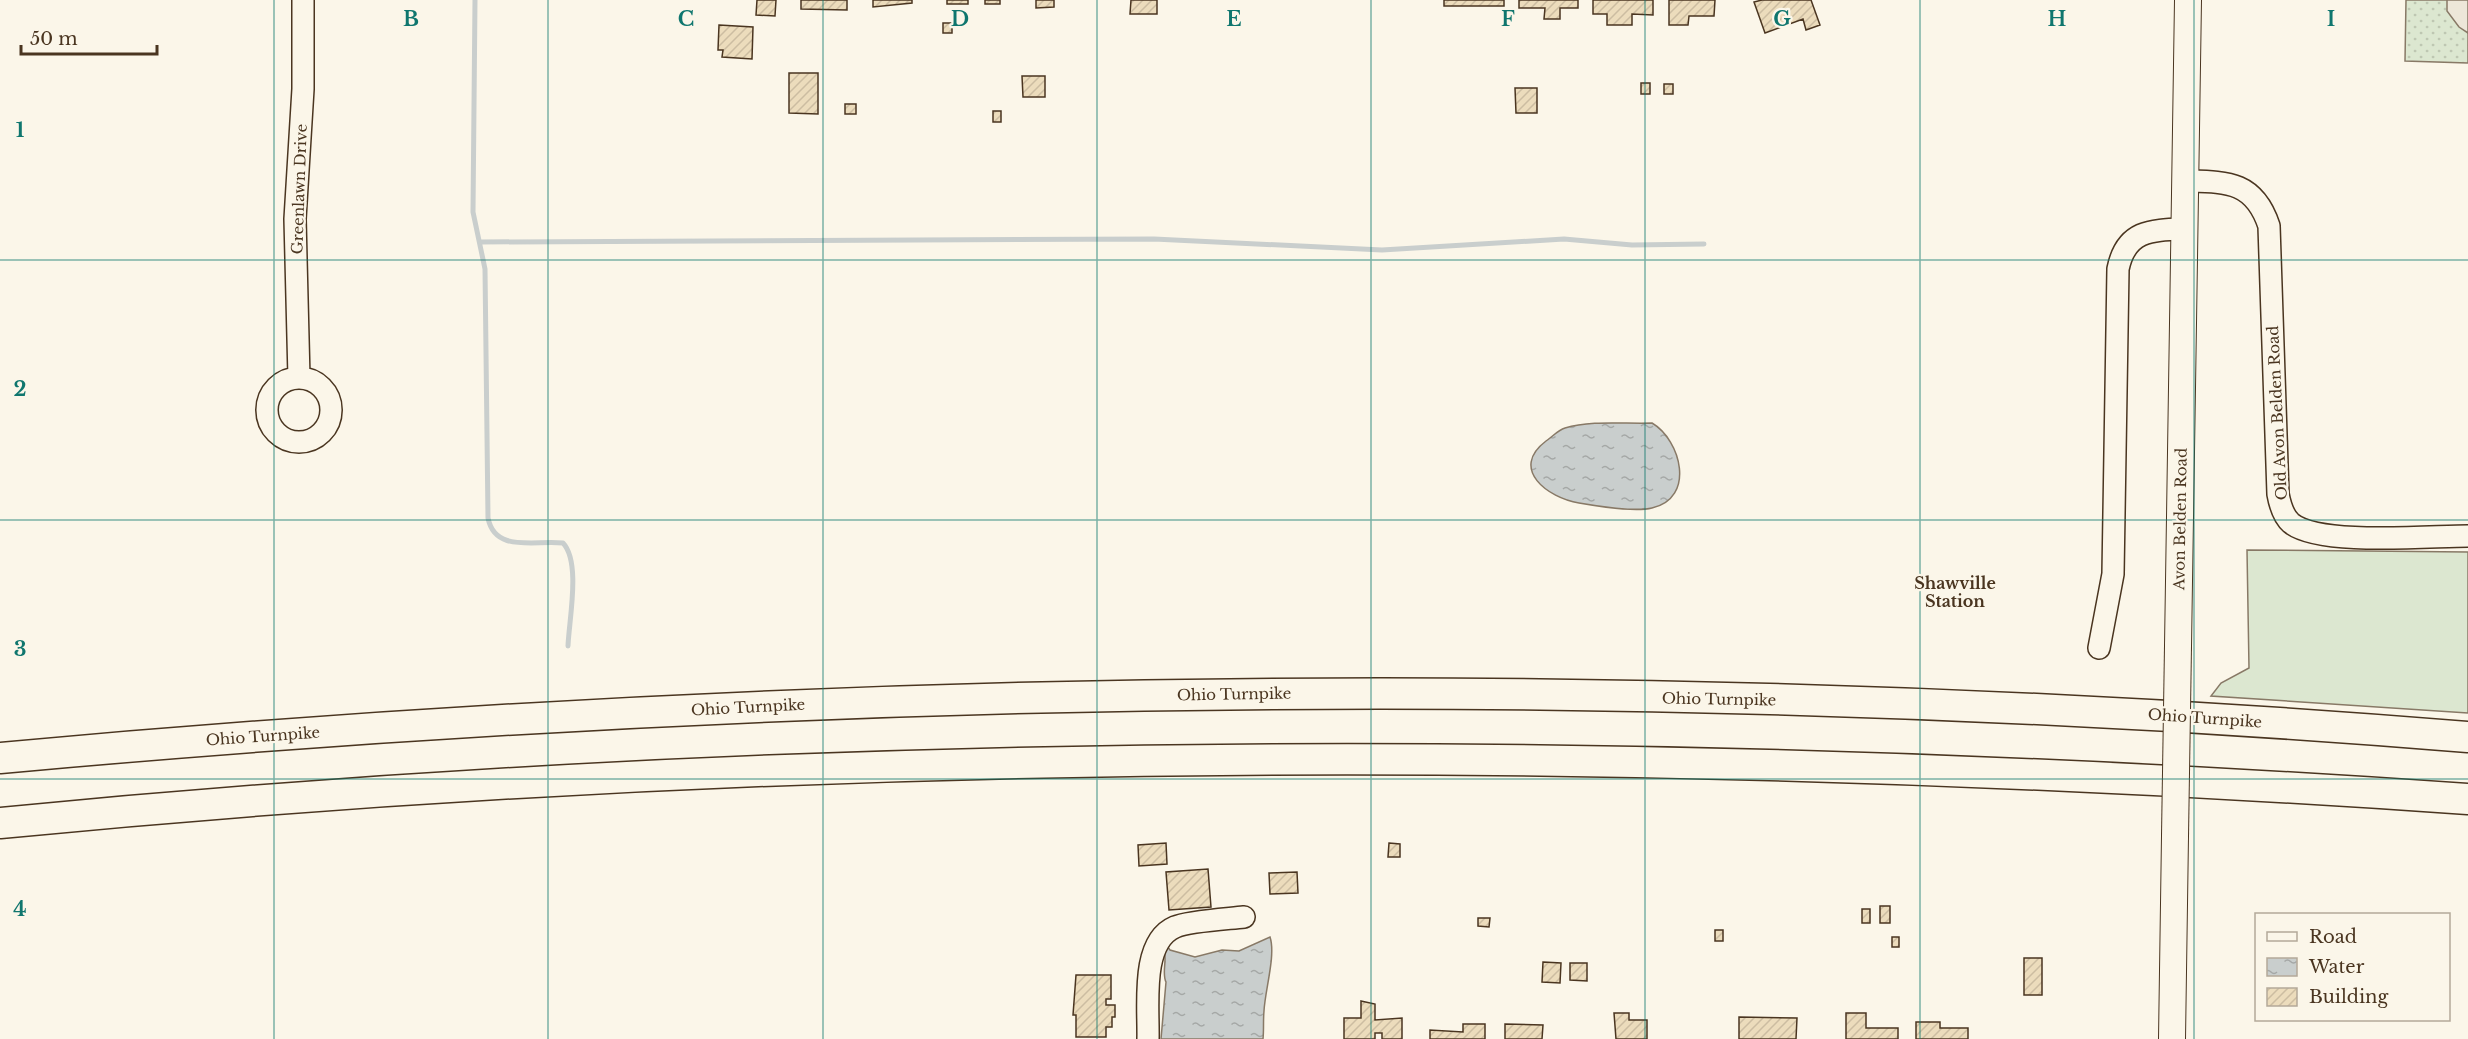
<svg xmlns="http://www.w3.org/2000/svg" width="2468" height="1039" viewBox="0 0 2468 1039" font-family="'Libre Baskerville',serif">
<style>
.grass{fill:#dce7d0;stroke:#887966;stroke-width:1.5}
.park{fill:url(#park-dots);stroke:#887966;stroke-width:1.5}
.parking{fill:#ede7d9;stroke:#887966;stroke-width:1.5}
.water{fill:url(#water-ripples);stroke:#887966;stroke-width:1.5}
.lines{fill:none;stroke-linecap:round;stroke-linejoin:round}
.stream{stroke:#c9cecd;stroke-width:5}
.building{fill:url(#building-hatch);stroke:#4a3520;stroke-width:1.5}
.minor-casing{stroke:#4a3520;stroke-width:24}
.major-casing{stroke:#4a3520;stroke-width:28}
.highway-casing{stroke:#4a3520;stroke-width:33}
.minor{stroke:#fbf6e9;stroke-width:21}
.major{stroke:#fbf6e9;stroke-width:26}
.highway{stroke:#fbf6e9;stroke-width:30}
.major-bridge-casing{stroke:#4a3520;stroke-width:28;stroke-linecap:butt}
.major-bridge{stroke:#fbf6e9;stroke-width:26}
.grid{fill:none;stroke:#0f766e;stroke-width:1.5;stroke-opacity:0.55}
.labels{text-anchor:middle;dominant-baseline:central;stroke-width:4.5;stroke-linejoin:round;paint-order:stroke}
.street-label{font-size:15px;fill:#4a3520;stroke:#fbf6e9}
.neighbourhood-label{font-size:16px;font-weight:bold;fill:#4a3520;stroke:#fbf6e9}
.grid-label{font-size:20px;text-anchor:middle;font-weight:bold;fill:#0f766e;stroke:#fbf6e9;stroke-width:4.5;stroke-linejoin:round;paint-order:stroke}
</style>
<defs>
<pattern id="park-dots" width="8" height="8" patternUnits="userSpaceOnUse" patternTransform="scale(1.5)"><rect width="8" height="8" fill="#dce7d0"/><path d="M2 2h.1M6 6h.1" fill="none" stroke="#bec7b2" stroke-width="1.8" stroke-linecap="round"/></pattern>
<pattern id="water-ripples" width="26" height="14" patternUnits="userSpaceOnUse" patternTransform="scale(1.5)"><rect width="26" height="14" fill="#c9cecd"/><path d="M2 4q2-2 4 0t4 0M15 11q2-2 4 0t4 0" fill="none" stroke="#a5a8a6"/></pattern>
<pattern id="building-hatch" width="6" height="6" patternUnits="userSpaceOnUse" patternTransform="scale(1.5)"><rect width="6" height="6" fill="#ecdcbc"/><path d="M-1 1l2-2M0 6l6-6M5 7l2-2" fill="none" stroke="#ccbda1"/></pattern>
</defs>
<rect width="100%" height="100%" fill="#fbf6e9"/>
<path class="grass" d="M2247 550 2468 552V713L2211 696 2221 683 2249 668Z"/>
<path class="park" d="M2406 0H2468V63L2405 61Z"/>
<path class="parking" d="M2447 0H2468V33L2459 27 2447 11Z"/>
<path class="water" d="M1652 423C1681 440 1696 498 1652 508 1636 512 1596 506 1579 503 1548 498 1509 469 1546 441 1552 437 1558 430 1565 428 1591 420 1624 424 1652 423Z
M1270 937C1276 955 1265 990 1264 1011 1263 1021 1264 1029 1263 1039H1161L1166 982C1161 972 1169 958 1162 947L1165 943 1170 950 1195 957 1222 950 1239 951Z"/>
<g class="lines">
<path class="stream" d="M475 0 473 212 485 269 488 518C495 553 534 540 563 543 581 562 569 620 568 646
M480 242 1154 239 1382 250 1564 239 1632 245 1704 244"/>
</g>
<path class="building" d="M757 0H776L775 16 756 15Z
M801 0H847V10L801 9Z
M873 0H912V3L873 7Z
M947 0H968V4H947Z
M985 0H1000V4H985Z
M1036 0H1054V7L1036 8Z
M1131 0H1157V14H1130Z
M1444 0H1504V6H1444Z
M1519 0H1578V8H1560V19H1544L1545 8H1519Z
M1593 0H1653V15L1632 14V25H1607V14H1593Z
M1669 0H1715L1714 16H1689L1688 25H1669Z
M1762 0H1811L1820 25 1806 30 1803 19 1765 33 1754 2Z
M943 23H952V33H943Z
M719 25 753 27 752 59 722 57 723 50H718Z
M789 73H818V114L789 113Z
M1022 76H1045V97H1023Z
M1641 83H1650V94H1641Z
M1664 84H1673V94H1664Z
M1515 88H1537V113H1516Z
M845 104H856V114H845Z
M993 111H1001V122H993Z
M1166 843 1167 864 1139 866 1138 845Z
M1389 843 1400 844V857H1388Z
M1208 869 1211 907 1169 910 1166 872Z
M1297 872 1298 893 1270 894 1269 873Z
M1880 906H1890V923H1880Z
M1862 909H1870V923H1862Z
M1478 918H1490L1489 927 1478 926Z
M1715 930H1723V941H1715Z
M1892 937H1899V947H1892Z
M2024 958H2042V995H2024Z
M1543 962 1561 963 1560 983 1542 982Z
M1570 963H1587V981L1570 980Z
M1076 975H1111V999H1106V1005H1115V1017H1112V1027H1106V1037H1076V1015H1073Z
M1361 1001 1375 1004V1020L1402 1018V1039H1382V1033H1375V1039H1344V1018H1361Z
M1614 1013H1629V1020H1647V1039H1616Z
M1846 1013H1866V1028H1898V1039H1846Z
M1739 1017 1797 1018 1796 1039H1739Z
M1916 1022H1940V1028H1968V1039H1916Z
M1463 1024H1485V1039H1430V1030L1463 1032Z
M1505 1024 1543 1025 1542 1039H1505Z"/>
<g class="lines">
<g class="minor-casing">
<path id="minor" d="M2186 181C2227 182 2254 181 2269 226L2278 494C2280 505 2283 516 2291 523 2319 546 2429 536 2468 536
M267 410a32 32 0 1 1 64 0a32 32 0 1 1-64 0Z
M299 378 295 219 303 89V0
M2099 648 2113 574 2118 269C2126 230 2151 230 2185 229
M1148 1039C1149 1007 1140 942 1175 927 1189 921 1226 919 1244 917"/>
</g>
<g class="major-casing">
<path id="major" d="M2178 646 2188 0
M2172 1039 2175 836"/>
</g>
<g class="highway-casing">
<path id="highway" d="M0 758C820 683 1647 670 2468 737
M0 823C820 743 1646 742 2468 799"/>
</g>
<use href="#minor" class="minor"/>
<use href="#major" class="major"/>
<use href="#highway" class="highway"/>
<g class="major-bridge-casing">
<path id="major-bridge" d="M2175 836 2178 646"/>
</g>
<use href="#major-bridge" class="major-bridge"/>
</g>
<path class="grid" d="M274 0V1039M548 0V1039M823 0V1039M1097 0V1039M1371 0V1039M1645 0V1039M1920 0V1039M2194 0V1039M0 260H2468M0 520H2468M0 779H2468"/>
<g class="labels">
<g class="street-label">
<text transform="translate(299 189) rotate(-88)">Greenlawn Drive</text>
<text transform="translate(2277 413) rotate(-93)">Old Avon Belden Road</text>
<text transform="translate(2180 519) rotate(-89)">Avon Belden Road</text>
<text transform="translate(1234 694) rotate(-1)">Ohio Turnpike</text>
<text transform="translate(1719 699) rotate(1)">Ohio Turnpike</text>
<text transform="translate(748 707) rotate(-3)">Ohio Turnpike</text>
<text transform="translate(2205 718) rotate(4)">Ohio Turnpike</text>
<text transform="translate(263 736) rotate(-4)">Ohio Turnpike</text>
</g>
<g class="neighbourhood-label">
<text x="1955" y="583">Shawville<tspan x="1955" dy="18">Station</tspan></text>
</g>
</g>
<g class="grid-label">
<text x="411" y="26">B</text>
<text x="686" y="26">C</text>
<text x="960" y="26">D</text>
<text x="1234" y="26">E</text>
<text x="1508" y="26">F</text>
<text x="1782" y="26">G</text>
<text x="2057" y="26">H</text>
<text x="2331" y="26">I</text>
<text x="20" y="137">1</text>
<text x="20" y="396">2</text>
<text x="20" y="656">3</text>
<text x="20" y="916">4</text>
</g>
<rect x="2255" y="913" width="195" height="108" fill="#fbf6e9" stroke="#b4a999" stroke-width="1.5"/>
<rect x="2267" y="932" width="30" height="9" fill="#fbf6e9" stroke="#b4a999" stroke-width="1.5"/>
<text x="2309" y="943" font-size="18" fill="#4a3520">Road</text>
<rect x="2267" y="958" width="30" height="18" fill="url(#water-ripples)" stroke="#b4a999" stroke-width="1.5"/>
<text x="2309" y="973" font-size="18" fill="#4a3520">Water</text>
<rect x="2267" y="988" width="30" height="18" fill="url(#building-hatch)" stroke="#b4a999" stroke-width="1.5"/>
<text x="2309" y="1003" font-size="18" fill="#4a3520">Building</text>
<path d="M21 45v9h136v-9" fill="none" stroke="#4a3520" stroke-width="3"/>
<text x="30" y="45" font-size="18" fill="#4a3520" stroke="#fbf6e9" stroke-width="4.5" paint-order="stroke">50 m</text>
</svg>
